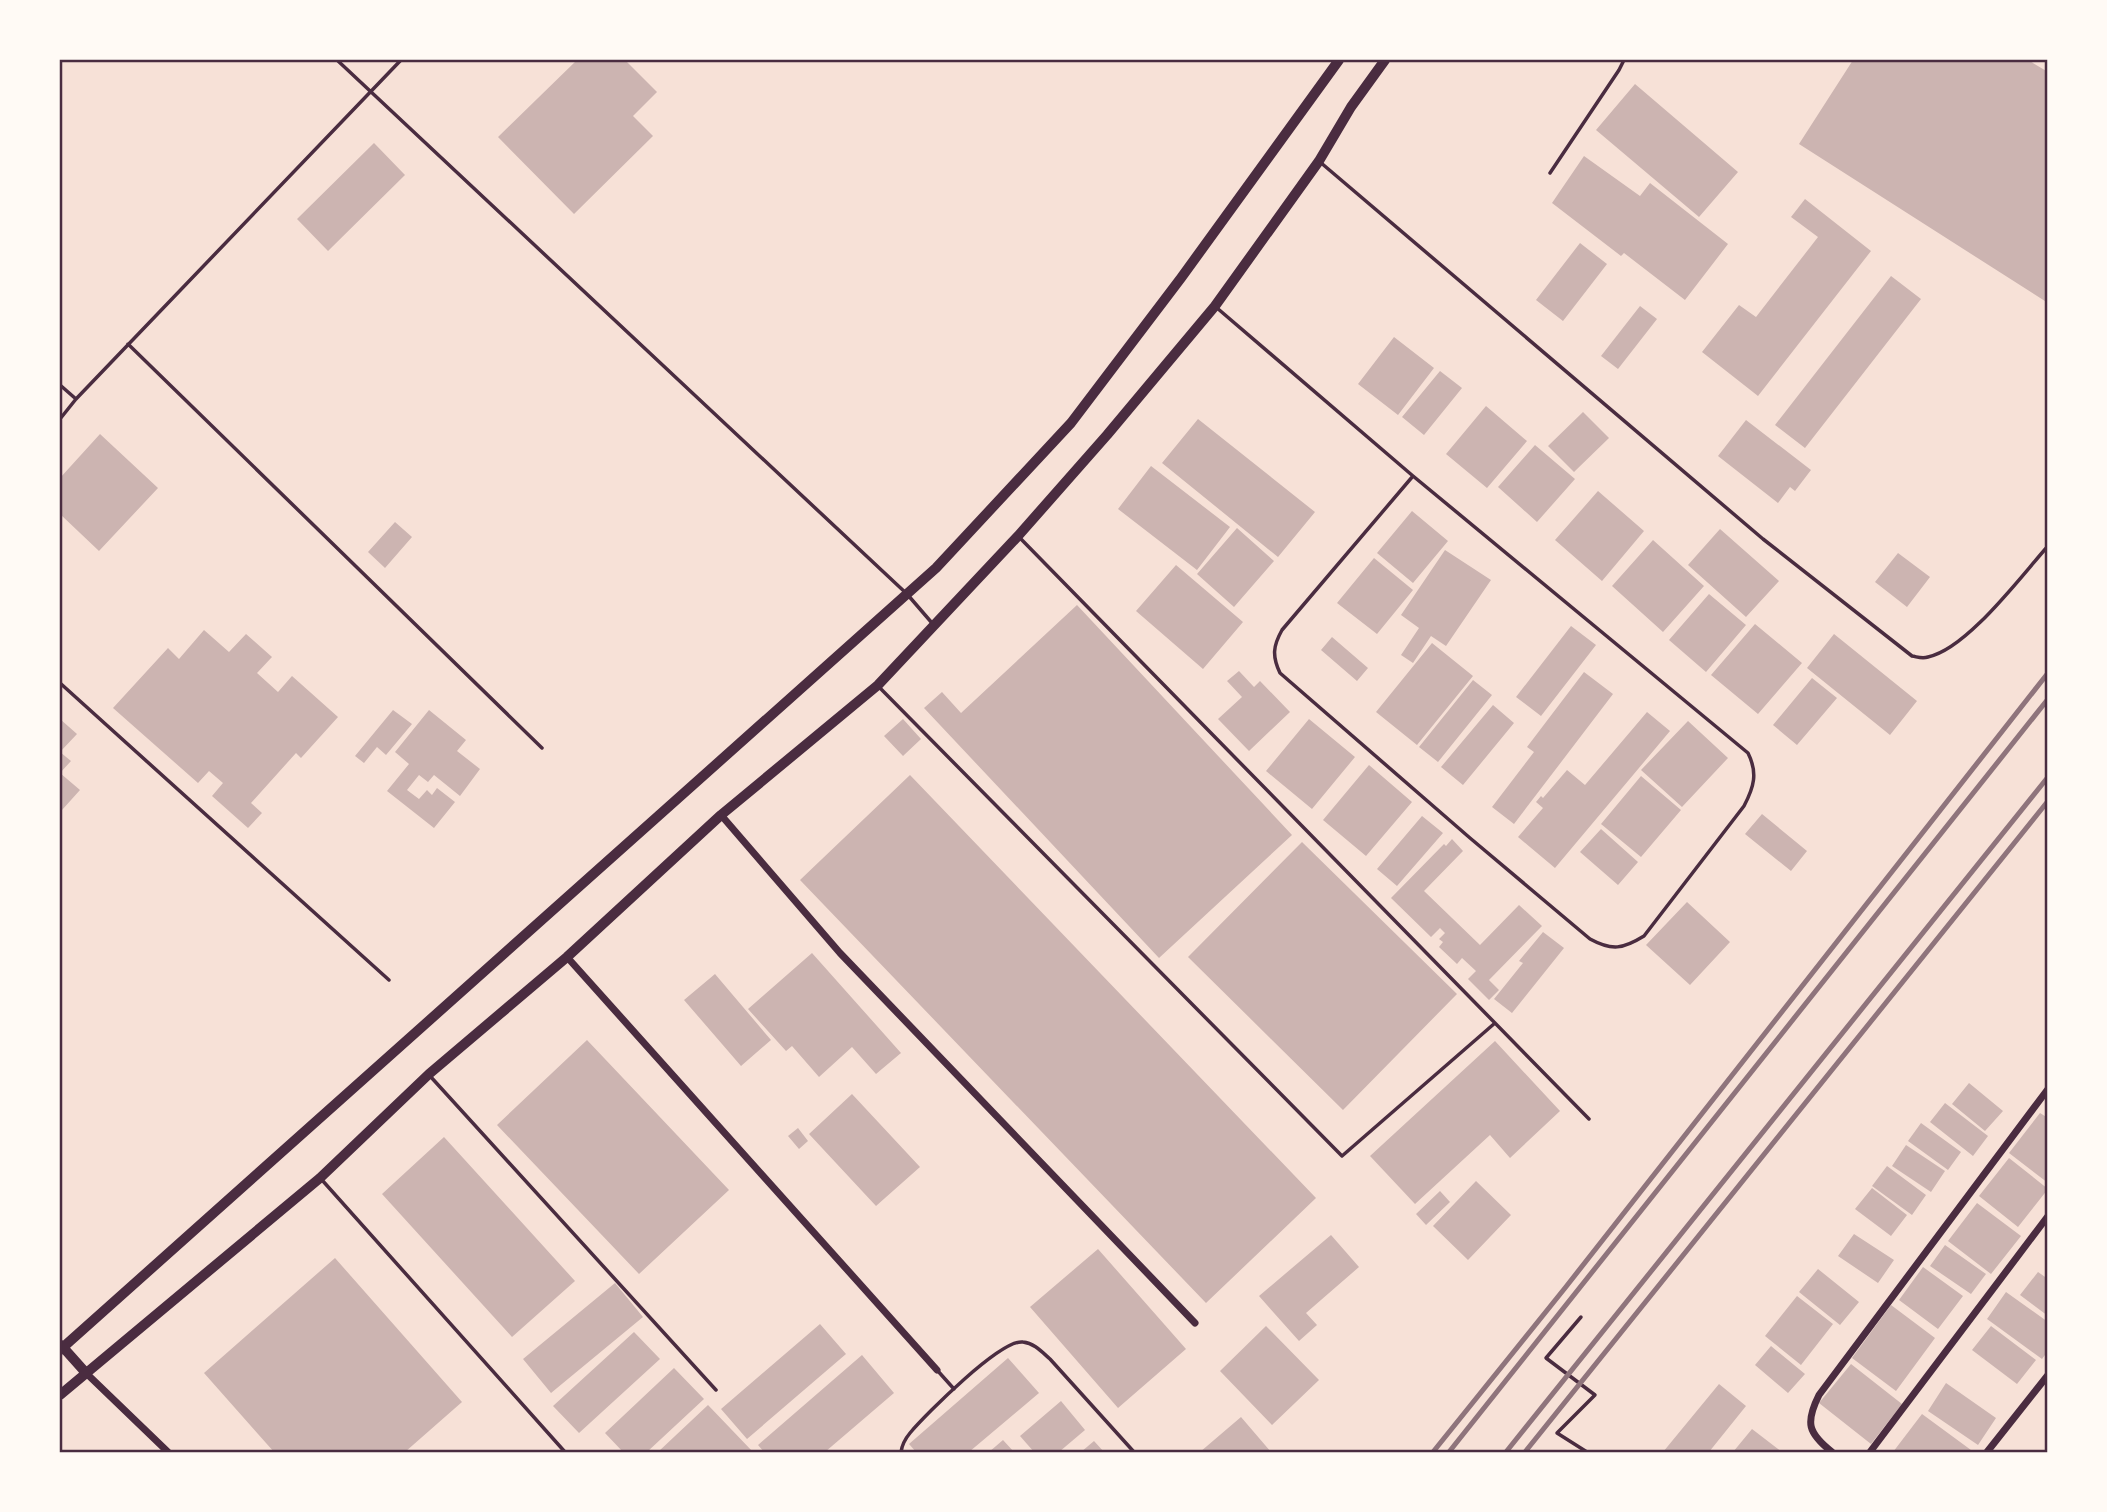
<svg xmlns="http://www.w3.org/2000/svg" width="2107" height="1512" viewBox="0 0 2107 1512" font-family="'Crimson Pro',serif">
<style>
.building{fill:#ccb4b1}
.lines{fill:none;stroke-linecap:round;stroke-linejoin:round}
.path{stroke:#4a2c40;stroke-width:3.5}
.service{stroke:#4a2c40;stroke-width:3.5}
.minor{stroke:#4a2c40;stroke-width:7}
.tertiary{stroke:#4a2c40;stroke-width:10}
.rail{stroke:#8f747c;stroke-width:5}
.neatline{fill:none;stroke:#4a2c40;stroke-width:2.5}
</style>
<rect width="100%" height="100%" fill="#f7e1d7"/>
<path class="building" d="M577 60H625L657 92 633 116 653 136 574 214 498 137Z
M1853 60H2028L2048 72V303L1799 144Z
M1635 84 1738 172 1699 217 1596 130Z
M374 143 405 175 328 251 297 219Z
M1584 156 1640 196 1650 183 1728 244 1685 300 1624 253 1621 256 1552 203Z
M1805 199 1871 251 1758 396 1702 352 1739 305 1756 317 1818 237 1791 217Z
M1580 243 1607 264 1563 321 1536 300Z
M1891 276 1921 299 1805 448 1775 425Z
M1640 306 1657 319 1618 369 1601 356Z
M1394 337 1434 368 1398 415 1358 384Z
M1440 371 1462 388 1424 435 1402 417Z
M1486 406 1527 441 1487 488 1446 454Z
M1583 412 1609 438 1574 472 1548 446Z
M1198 419 1315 512 1278 557 1162 463Z
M1746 420 1811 470 1795 491 1790 487 1778 503 1718 456Z
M100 434 158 488 99 551 60 514V478Z
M1535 445 1575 479 1537 522 1498 487Z
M1151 466 1230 527 1197 570 1118 509Z
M1598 491 1644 531 1602 581 1555 540Z
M1412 511 1448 541 1413 583 1377 553Z
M395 522 412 537 385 568 368 552Z
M1237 528 1274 561 1234 607 1197 574Z
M1720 529 1779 581 1746 617 1688 565Z
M1653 540 1704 586 1663 632 1612 586Z
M1445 550 1491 580 1446 646 1431 636 1413 663 1401 655 1419 628 1401 615Z
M1898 553 1930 577 1907 607 1875 582Z
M1374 558 1413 590 1377 634 1337 603Z
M1176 565 1243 622 1203 669 1136 611Z
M1709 594 1746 625 1706 672 1669 640Z
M1077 605 1292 835 1159 958 924 708 942 692 961 713Z
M1755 624 1802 663 1758 714 1711 675Z
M1571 626 1596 645 1541 716 1516 697Z
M204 630 229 652 246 634 272 657 257 673 278 692 292 676 338 717 301 758 296 753 251 803 262 813 248 828 212 796 223 783 209 771 198 783 113 708 168 648 179 659Z
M1834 634 1917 701 1890 735 1807 668Z
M1332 637 1368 668 1357 681 1321 650Z
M1432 643 1473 676 1417 745 1376 712Z
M1239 671 1254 687 1260 681 1290 712 1249 751 1218 719 1242 697 1227 681Z
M1584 672 1613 694 1514 824 1492 807 1534 752 1527 747Z
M1812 678 1837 698 1797 745 1773 725Z
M1473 680 1492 695 1438 762 1419 747Z
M1493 705 1514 723 1463 785 1441 767Z
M393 710 412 724 386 755 377 747 364 763 355 756Z
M429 710 466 740 457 751 480 769 460 796 434 775 428 782 419 775 407 790 419 799 427 790 432 795 437 788 455 802 434 828 387 791 409 764 395 752Z
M1647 712 1670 731 1555 868 1518 837 1543 808 1536 802 1541 796 1543 798 1567 770 1585 785Z
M60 719 77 734 60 752 71 761 60 773 80 790 62 810 60 807Z
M903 719 921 739 903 756 884 736Z
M1309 719 1355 757 1312 809 1266 771Z
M1688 721 1728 758 1682 807 1641 770Z
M1369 765 1412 802 1366 856 1323 820Z
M910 775 1316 1198 1206 1303 800 880Z
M1641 776 1681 810 1641 857 1601 824Z
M1762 814 1807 851 1791 871 1745 834Z
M1422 816 1443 833 1397 886 1377 869Z
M1601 829 1638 862 1618 885 1580 852Z
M1452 839 1463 851 1424 891 1480 945 1519 905 1542 926 1489 980 1499 990 1489 1000 1468 979 1476 971 1462 958 1457 964 1439 947 1443 942 1439 939 1445 933 1440 928 1431 937 1391 898 1444 844 1446 846Z
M1302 842 1457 994 1343 1110 1188 957Z
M1687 902 1730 942 1690 985 1646 945Z
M1543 932 1564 948 1512 1013 1494 999 1523 963 1519 961Z
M812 953 901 1053 876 1074 852 1047 819 1077 792 1046 786 1051 748 1009Z
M715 974 771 1040 741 1066 684 1000Z
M587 1040 729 1190 639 1274 497 1125Z
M1495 1041 1560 1111 1510 1158 1490 1135 1415 1204 1370 1156Z
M1969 1083 2003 1111 1985 1131 1952 1104Z
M852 1094 920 1167 876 1206 809 1134Z
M1945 1103 1988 1136 1973 1156 1930 1122Z
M2040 1113 2048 1118V1183L2009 1153Z
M1921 1123 1961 1152 1948 1170 1908 1141Z
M798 1128 808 1141 799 1149 788 1136Z
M444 1137 575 1281 512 1337 382 1194Z
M1906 1145 1945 1171 1931 1192 1892 1166Z
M2009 1158 2048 1189 2018 1227 1979 1196Z
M1887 1166 1926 1195 1912 1215 1872 1186Z
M1476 1181 1511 1215 1468 1260 1433 1226Z
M1872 1188 1907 1215 1891 1236 1855 1209Z
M1440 1191 1450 1202 1426 1225 1416 1214Z
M1977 1203 2021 1236 1991 1274 1948 1241Z
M1854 1234 1894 1260 1878 1283 1838 1256Z
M1331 1235 1359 1267 1306 1313 1317 1325 1299 1341 1259 1296Z
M1945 1245 1986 1274 1971 1294 1930 1266Z
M1098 1249 1186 1349 1118 1408 1030 1307Z
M335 1258 462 1402 405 1452H274L204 1373Z
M1923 1267 1963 1296 1938 1329 1899 1300Z
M1818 1269 1859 1302 1840 1325 1799 1292Z
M2038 1272 2048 1279V1316L2020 1295Z
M615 1283 643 1317 551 1393 523 1359Z
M2006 1292 2048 1322V1351L2042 1359 1987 1319Z
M1797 1296 1833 1324 1801 1365 1765 1336Z
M1891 1305 1935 1338 1896 1391 1852 1358Z
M820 1324 846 1354 747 1439 721 1409Z
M1266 1326 1319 1380 1272 1425 1220 1371Z
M1991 1326 2036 1360 2017 1384 1972 1350Z
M634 1332 660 1359 579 1433 553 1406Z
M1771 1346 1805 1374 1788 1393 1755 1365Z
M862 1355 894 1393 825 1452H764L758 1445Z
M1008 1358 1039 1393 969 1452H916L909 1444Z
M1851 1364 1902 1404 1871 1444 1819 1403Z
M674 1368 704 1399 647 1452H623L605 1433Z
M1946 1383 1996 1418 1978 1445 1928 1411Z
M1719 1384 1746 1406 1709 1452H1663Z
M1061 1401 1085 1430 1059 1452H1034L1020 1436Z
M708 1405 753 1452H658Z
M1922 1414 1971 1450 1969 1452H1893Z
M1241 1417 1271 1452H1200Z
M1752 1429 1782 1452H1733Z
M1003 1440 1014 1452H989Z
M1094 1441 1104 1452H1081Z"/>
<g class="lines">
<path class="path" d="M1581 1317 1546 1358 1595 1395 1557 1433 1587 1452"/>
<path class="service" d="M337 60 907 594 932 623
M1320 162 1763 539 1912 656C1918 657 1922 659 1928 657 1967 649 2021 576 2048 546
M1550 173 1619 70 1624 60
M1217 308 1413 476 1748 753C1758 773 1754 787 1744 806L1644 936C1623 949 1612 951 1590 939L1470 838 1280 673C1272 656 1273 646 1282 630L1413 476
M128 344 542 748
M60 385 76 399
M60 419 76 399 401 60
M1020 538 1589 1119
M60 683 389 980
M879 687 1342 1156 1495 1023
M430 1076 716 1390
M322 1180 565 1452
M937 1370 954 1389
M901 1452C902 1445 905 1439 910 1433 926 1414 1001 1339 1023 1342 1034 1343 1042 1352 1050 1359L1134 1452"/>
<path class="minor" d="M721 815 840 953 1195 1323
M567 957 937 1370
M86 1373 168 1452
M1832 1452C1808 1433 1805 1423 1819 1395L2048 1089
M1870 1452 2048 1216
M1987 1452 2048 1375"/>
<path class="tertiary" d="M61 1345 86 1373
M60 1350 936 568 1071 423 1181 278 1339 60
M60 1395 320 1178 429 1074 567 957 721 815 878 685 1018 536 1107 435 1215 306 1319 161 1351 107 1385 60"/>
<path class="rail" d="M1433 1452 1565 1288 2048 673
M1449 1452 2048 699
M1506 1452 2048 777
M1525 1452 2048 801"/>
</g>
<rect width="2107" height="1512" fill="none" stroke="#fffaf5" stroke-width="122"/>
<rect x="61" y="61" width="1985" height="1390" class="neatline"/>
</svg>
